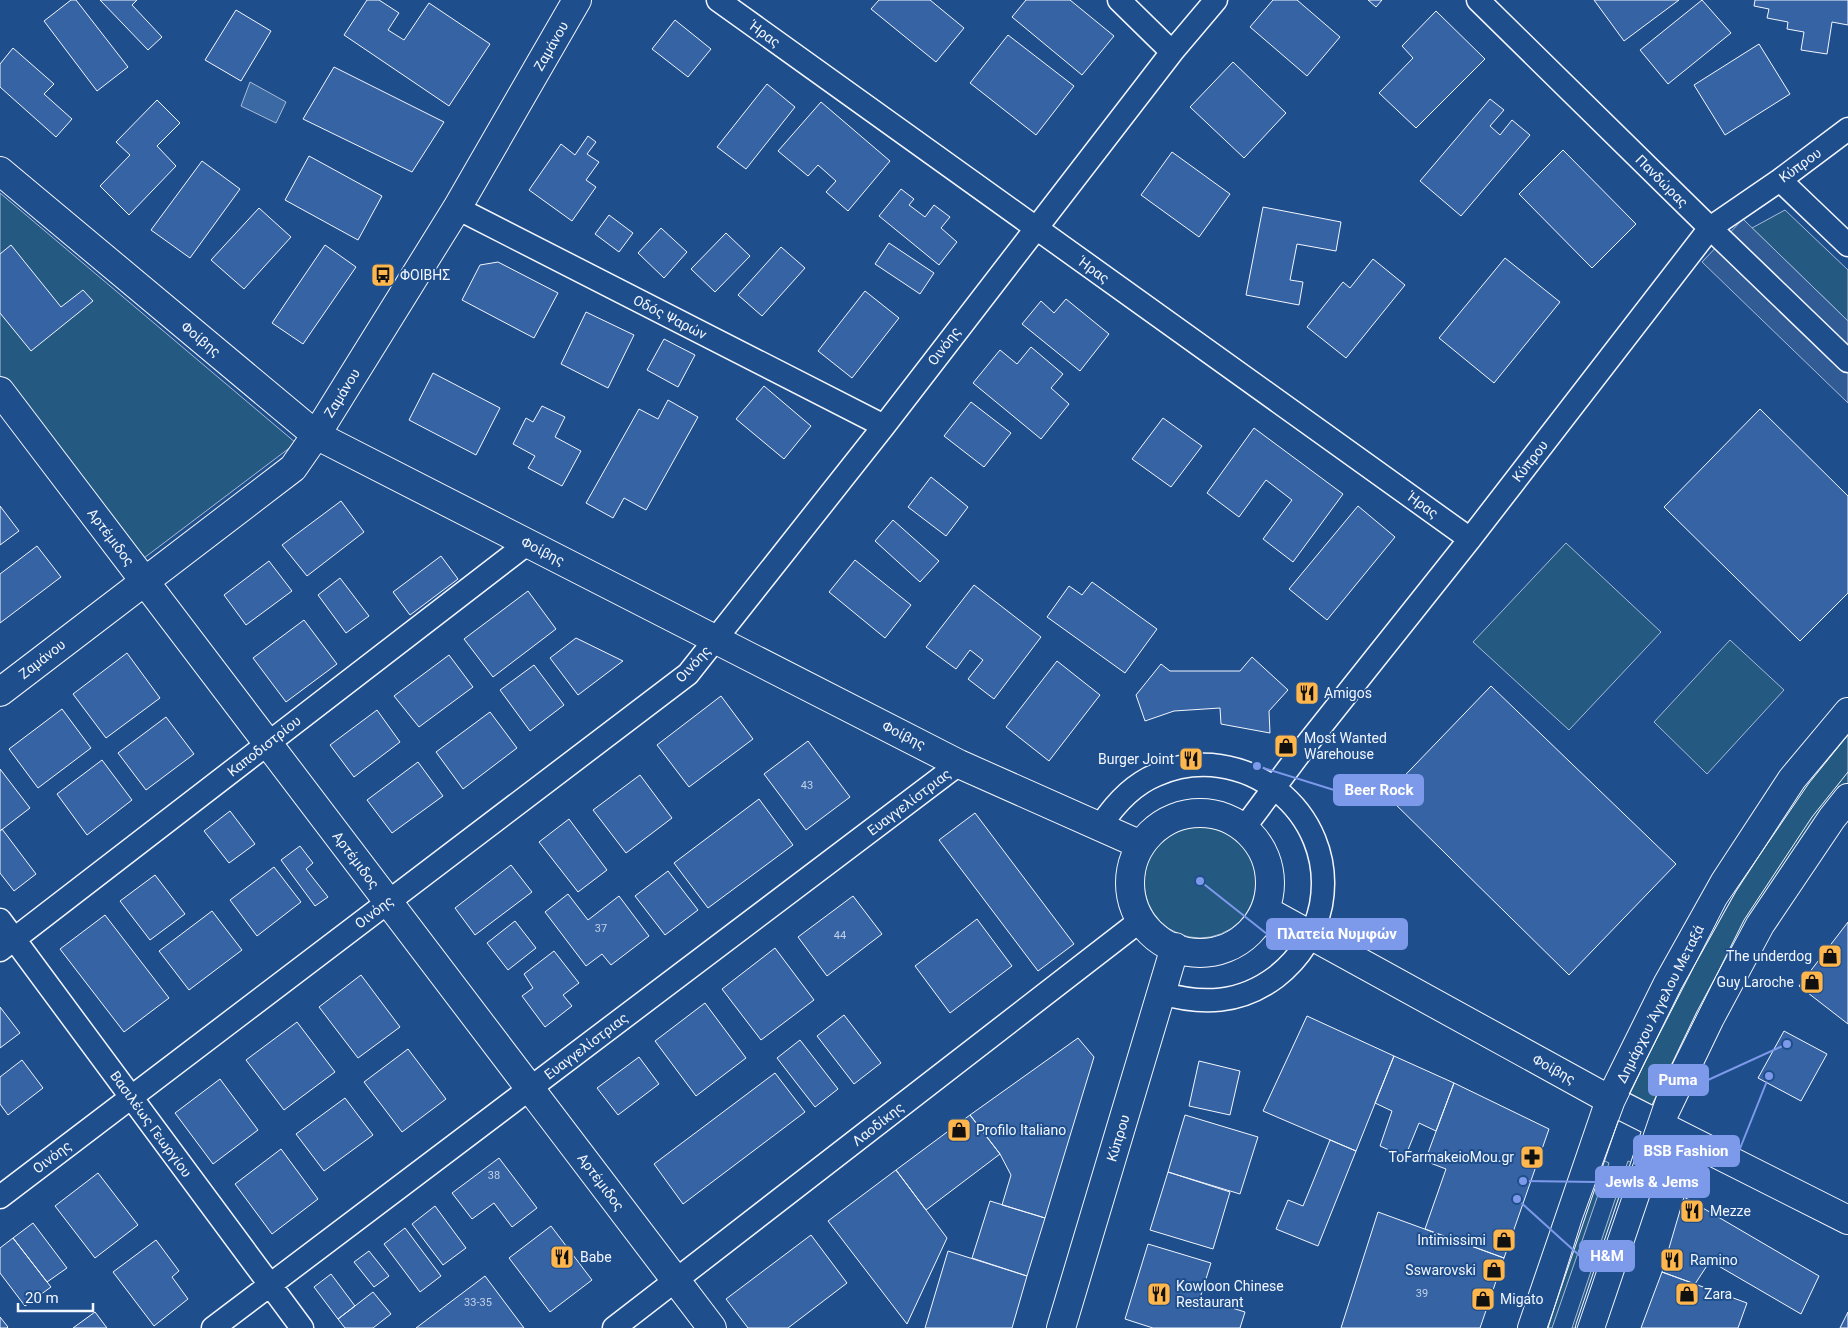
<svg xmlns="http://www.w3.org/2000/svg" width="1848" height="1328" viewBox="0 0 1848 1328" font-family="Roboto,sans-serif">
<style>
.green{fill:#245a82;stroke:#a8bbd7}
.parking{fill:#305b95;stroke:#a8bbd7}
.water{fill:#3b69a3;stroke:#a8bbd7}
.building{fill:#3563a3;stroke:#f2f6ff}
.lines{fill:none;stroke-linecap:round;stroke-linejoin:round}
.street-casing{stroke:#f2f6ff;stroke-width:25}
.secondary-casing{stroke:#f2f6ff;stroke-width:30}
.street{stroke:#1f4e8c;stroke-width:22}
.secondary{stroke:#1f4e8c;stroke-width:28}
.tram{stroke:#f2f6ff;stroke-width:1}
.labels{text-anchor:middle;dominant-baseline:central;stroke-width:4;stroke-linejoin:round;paint-order:stroke}
.number-label{font-size:11px;fill:#c3d1e8}
.street-label{font-size:14px;fill:#f2f6ff;stroke:#1f4e8c}
.poi-label{font-size:14px;fill:#f2f6ff;stroke:#1f4e8c;text-anchor:start}
.leader{fill:none;stroke:#7d9aea;stroke-width:2}
.callout-dot{fill:#7d9aea;stroke:#1f4e8c;stroke-width:2}
.callout{fill:#7d9aea;stroke:#7d9aea;stroke-width:2}
.callout-label{font-size:15px;text-anchor:middle;font-weight:bold;fill:#fff}
</style>
<rect width="100%" height="100%" fill="#1f4e8c"/>
<path class="green" d="M0 193 296 443 140 561 0 376Z
M1785 210 1848 270V321L1752 228Z
M1566 543 1661 632 1569 730 1473 642Z
M1730 640 1784 690 1707 774 1654 722Z
M1848 727V783L1825 814 1658 1108 1626 1091 1663 1015 1782 810Z
M1144 882a56 56 0 1 1 112 0a56 56 0 1 1-112 0Z
M1601 1159 1609 1163 1552 1328H1543Z
M1628 1161 1637 1165 1581 1328H1572Z"/>
<path class="parking" d="M1743 219 1848 321V403L1702 262Z"/>
<path class="water" d="M250 82 286 102 276 123 241 106Z"/>
<path class="building" d="M71 0H76L128 67 97 91 44 21Z
M100 0H137L132 5 162 37 148 50Z
M367 0H379L399 13 388 30 404 40 429 3 490 44 449 106 344 35Z
M879 0H930L964 28 936 62 871 9Z
M1026 0H1070L1114 36 1082 75 1012 17Z
M1273 0H1297L1340 37 1307 76 1250 27Z
M1368 0H1382L1376 7Z
M1594 0H1679L1624 41Z
M1702 0 1731 33 1668 84 1640 50Z
M1755 0H1848V25L1832 22 1827 54 1801 50 1804 32 1787 29 1788 22 1767 18 1769 9 1754 6Z
M236 10 271 31 241 81 205 60Z
M1436 11 1485 59 1416 128 1379 93 1413 58 1402 46Z
M675 20 711 49 688 77 652 49Z
M1008 35 1074 86 1036 135 970 83Z
M1759 44 1790 94 1725 135 1694 85Z
M13 48 54 84 44 94 72 119 56 137 0 87V64Z
M1233 62 1286 113 1244 158 1190 107Z
M334 67 444 122 412 172 303 119Z
M767 84 795 107 746 169 717 147Z
M1490 99 1504 110 1490 126 1500 135 1512 120 1530 135 1461 216 1420 181Z
M157 100 180 123 157 146 176 166 129 215 100 186 130 155 116 142Z
M821 102 890 161 848 211 826 192 836 181 818 165 808 176 778 151Z
M588 136 596 142 587 154 599 162 586 180 596 187 572 221 529 190 561 144 575 155Z
M1563 150 1636 224 1592 268 1519 194Z
M1172 152 1230 194 1199 237 1141 195Z
M309 156 382 196 358 240 285 200Z
M202 161 240 189 190 258 151 230Z
M901 189 914 199 909 205 925 217 934 205 950 217 941 228 957 242 939 265 879 216Z
M1263 207 1341 222 1336 251 1297 244 1290 280 1303 282 1299 305 1246 295Z
M259 208 291 237 244 289 211 260Z
M609 215 633 233 619 252 595 234Z
M661 228 687 252 664 278 638 253Z
M726 233 750 256 715 292 691 269Z
M889 243 934 273 920 294 875 264Z
M11 245 61 307 83 290 93 301 31 351 0 313V254Z
M325 245 356 267 303 344 272 323Z
M781 247 805 268 762 316 738 295Z
M1505 258 1560 302 1494 383 1439 338Z
M1373 259 1405 285 1346 358 1307 327 1343 282 1350 288Z
M498 262 558 293 534 338 462 300 480 265Z
M865 291 899 318 852 378 818 351Z
M1066 299 1109 334 1080 371 1022 324 1041 301 1054 313Z
M586 312 634 335 608 388 561 364Z
M664 339 695 355 678 387 647 370Z
M1031 347 1063 374 1051 388 1069 404 1041 439 973 383 1000 350 1017 364Z
M433 373 500 408 476 455 409 420Z
M764 386 811 426 784 459 736 419Z
M668 400 698 417 646 510 624 498 613 518 586 503 639 409 658 419Z
M971 402 1011 433 984 467 944 436Z
M542 406 565 417 555 437 581 451 562 486 528 468 535 456 513 444 526 418 533 422Z
M1760 409 1848 496V593L1800 641 1664 507Z
M1163 418 1202 446 1171 487 1132 459Z
M1254 428 1343 494 1293 562 1263 539 1292 500 1266 480 1239 517 1207 493Z
M931 477 968 507 946 536 908 507Z
M341 501 364 532 307 576 282 545Z
M0 506 19 531 0 545Z
M1358 506 1395 537 1327 620 1289 589Z
M893 520 939 561 920 582 875 541Z
M37 546 61 577 0 623V574Z
M441 556 458 579 410 615 393 592Z
M855 560 911 605 885 638 829 592Z
M269 561 292 591 246 625 224 595Z
M340 578 369 616 346 633 318 595Z
M1092 582 1157 629 1125 673 1047 617 1069 586 1082 595Z
M974 585 1041 637 994 699 968 679 983 660 970 650 956 669 926 647Z
M528 591 556 629 493 677 464 639Z
M304 620 337 664 286 702 253 658Z
M576 638 623 661 578 695 550 658Z
M127 653 160 698 106 738 73 694Z
M449 655 473 687 419 727 394 696Z
M1252 657 1288 690 1269 711 1270 733 1221 724 1220 708 1174 711 1145 721 1136 695 1161 664 1170 671H1240Z
M1057 661 1100 695 1049 761 1006 727Z
M534 665 564 705 530 731 500 690Z
M1491 686 1676 864 1569 975 1386 795Z
M721 696 753 739 689 787 657 745Z
M62 709 91 748 38 788 9 749Z
M377 710 400 742 354 777 330 745Z
M490 712 517 748 463 789 436 752Z
M166 717 194 754 146 790 118 753Z
M808 741 850 797 806 830 764 774Z
M102 760 132 800 87 835 57 794Z
M418 762 443 796 392 833 367 800Z
M0 769 30 808 0 831Z
M640 775 672 818 626 853 593 810Z
M759 799 793 845 708 908 674 863Z
M230 811 255 844 229 863 204 831Z
M975 813 1074 944 1038 971 939 840Z
M569 819 607 870 578 892 539 842Z
M2 829 36 874 14 891 0 873V831Z
M300 846 313 863 306 869 328 897 315 906 281 860Z
M511 865 532 892 475 935 455 908Z
M274 867 301 902 257 936 230 900Z
M668 871 698 910 665 935 635 896Z
M155 875 185 914 150 940 120 901Z
M568 894 588 920 619 896 649 936 611 965 602 954 586 966 545 912Z
M853 896 882 934 827 976 798 937Z
M212 911 242 950 189 990 159 951Z
M105 915 169 998 124 1032 60 949Z
M977 919 1012 966 950 1013 915 966Z
M515 921 536 948 508 970 487 943Z
M1848 922V1024L1799 986Z
M775 948 814 1000 761 1040 722 989Z
M554 951 579 983 563 995 572 1006 545 1027 522 996 533 988 524 974Z
M361 975 400 1027 358 1058 319 1007Z
M705 1003 746 1058 696 1096 655 1041Z
M0 1007 20 1033 0 1048Z
M844 1015 881 1063 854 1084 817 1036Z
M1307 1016 1394 1056 1356 1151 1263 1111Z
M297 1022 335 1072 284 1110 246 1060Z
M1784 1031 1827 1054 1801 1101 1758 1078Z
M1078 1038 1094 1057 1045 1218 1002 1205 1011 1175 1000 1154 970 1115Z
M800 1040 838 1089 815 1107 777 1058Z
M408 1049 446 1099 402 1132 364 1082Z
M1394 1056 1454 1083 1436 1131 1419 1123 1405 1157 1380 1146 1392 1111 1375 1103Z
M639 1057 659 1084 618 1115 597 1088Z
M22 1060 43 1088 8 1115 0 1104V1077Z
M1199 1061 1240 1071 1230 1115 1189 1106Z
M775 1073 805 1112 683 1204 654 1164Z
M220 1079 258 1130 213 1164 175 1113Z
M1454 1083 1549 1129 1504 1258 1425 1229 1446 1169 1425 1161Z
M345 1098 373 1135 324 1171 296 1134Z
M970 1115 1000 1154 926 1210 896 1170Z
M1185 1115 1258 1137 1240 1194 1168 1172Z
M1330 1140 1356 1151 1318 1246 1276 1229 1288 1200 1303 1206Z
M281 1149 318 1199 272 1234 235 1184Z
M499 1158 537 1208 512 1227 494 1203 472 1219 452 1193Z
M896 1170 947 1238 907 1324 828 1221Z
M1168 1172 1230 1192 1213 1249 1150 1230Z
M98 1173 138 1225 95 1258 55 1206Z
M1684 1197 1819 1276 1801 1314 1710 1261 1695 1284 1662 1272Z
M990 1201 1045 1218 1027 1276 972 1258Z
M435 1206 466 1248 443 1265 412 1224Z
M1378 1212 1504 1258 1480 1328H1341Z
M33 1223 67 1268 47 1282 13 1238Z
M551 1226 592 1280 550 1312 509 1258Z
M405 1228 441 1276 420 1292 384 1244Z
M811 1235 847 1283 788 1328H748L726 1299Z
M13 1238 51 1287 25 1306 0 1273V1248Z
M156 1240 179 1271 172 1277 188 1299 154 1326 113 1272Z
M1148 1244 1211 1263 1200 1298 1245 1312 1240 1328H1153L1125 1319Z
M369 1251 389 1276 374 1287 354 1262Z
M948 1251 1027 1276 1012 1328H925Z
M1662 1272 1747 1303 1738 1328H1641Z
M331 1274 355 1306 338 1319 314 1287Z
M485 1276 524 1328H416Z
M373 1292 391 1314 373 1328H345L338 1319Z
M95 1312 107 1328H73Z
M1848 1312V1328H1840Z
M0 1317 8 1327 7 1328H0Z"/>
<g class="lines">
<g class="street-casing">
<path id="street" d="M718 0 1470 539
M1119 0 1172 52
M1478 0 1710 228 1848 361
M1780 180 1848 245
M457 208 884 426
M1101 825C1115 804 1132 785 1156 775 1242 737 1338 811 1321 905 1315 934 1299 959 1276 977 1240 1004 1202 1005 1161 993
M1244 828 1303 749 1470 539 1710 228 1780 180 1848 129
M0 920 302 1328
M0 950 528 543
M0 1197 688 674 884 426 1172 52 1216 0
M213 1328 959 764
M614 1328 1141 920"/>
</g>
<g class="secondary-casing">
<path id="secondary" d="M0 171 316 435 959 764 1141 845
M0 391 712 1328
M0 692 293 468 316 435 457 208 577 0
M1130 883a70 70 0 1 1 140 0a70 70 0 1 1-140 0Z
M1265 910 1610 1100 1848 1220
M1061 1328 1175 947
M1532 1328 1610 1100 1668 983 1724 883 1792 779 1848 712
M1590 1328 1659 1124 1710 1018 1760 925 1832 818 1848 798"/>
</g>
<use href="#street" class="street"/>
<use href="#secondary" class="secondary"/>
<path class="tram" d="M1548 1328 1582 1220 1608 1149 1624 1106 1646 1060 1726 904 1809 783 1848 735
M1577 1328 1656 1097 1744 920 1812 817 1848 772"/>
</g>
<defs>
<g id="bus-square" transform="scale(1.25)"><rect x="-9" y="-9" width="18" height="18" rx="4" fill="#ffb74d" stroke="#1f4e8c"/><path d="M-5-6H5V4H4V6H2V4H-2V6H-4V4H-5ZM-3.5-4V0h7V-4ZM-3.5 1.2v1.5H-2V1.2ZM2 1.2v1.5H3.5V1.2Z" fill="#111"/></g>
<g id="restaurant-square" transform="scale(1.25)"><rect x="-9" y="-9" width="18" height="18" rx="4" fill="#ffb74d" stroke="#1f4e8c"/><path d="M-5-6h1v4h1v-4h1v4h1v-4h1v5L-1.5 .5V6h-2V.5L-5-1ZM5-6V6H3V1.5H1.5Q1.5-4 5-6Z" fill="#111"/></g>
<g id="shop-square" transform="scale(1.25)"><rect x="-9" y="-9" width="18" height="18" rx="4" fill="#ffb74d" stroke="#1f4e8c"/><path d="M-5-2.5h2.3a2.7 3.5 0 0 1 5.4 0H5L5.5 6h-11ZM-1.5-2.5h3a1.5 2.3 0 0 0-3 0Z" fill="#111"/></g>
<g id="pharmacy-square" transform="scale(1.25)"><rect x="-9" y="-9" width="18" height="18" rx="4" fill="#ffb74d" stroke="#1f4e8c"/><path d="M-2-6h4v4h4v4h-4v4h-4v-4h-4v-4h4Z" fill="#111"/></g>
</defs>
<g fill-rule="evenodd">
<use href="#bus-square" x="383" y="275"/>
<use href="#restaurant-square" x="1307" y="693"/>
<use href="#shop-square" x="1286" y="746"/>
<use href="#restaurant-square" x="1191" y="759"/>
<use href="#shop-square" x="1830" y="956"/>
<use href="#shop-square" x="1812" y="982"/>
<use href="#shop-square" x="959" y="1130"/>
<use href="#pharmacy-square" x="1532" y="1157"/>
<use href="#restaurant-square" x="1692" y="1211"/>
<use href="#shop-square" x="1504" y="1240"/>
<use href="#restaurant-square" x="562" y="1257"/>
<use href="#restaurant-square" x="1672" y="1260"/>
<use href="#shop-square" x="1494" y="1270"/>
<use href="#restaurant-square" x="1159" y="1294"/>
<use href="#shop-square" x="1687" y="1294"/>
<use href="#shop-square" x="1483" y="1299"/>
</g>
<g class="labels">
<g class="number-label">
<text x="807" y="785">43</text>
<text x="601" y="928">37</text>
<text x="840" y="935">44</text>
<text x="494" y="1175">38</text>
<text x="1422" y="1293">39</text>
<text x="478" y="1302">33-35</text>
</g>
<g class="street-label">
<text transform="translate(765 34) rotate(36)">Ήρας</text>
<text transform="translate(551 46) rotate(-60)">Ζαμάνου</text>
<text transform="translate(1800 165) rotate(-36)">Κύπρου</text>
<text transform="translate(1662 181) rotate(45)">Πανδώρας</text>
<text transform="translate(1094 270) rotate(36)">Ήρας</text>
<text transform="translate(670 317) rotate(27)">Οδóς Ψαρών</text>
<text transform="translate(201 339) rotate(40)">Φοίβης</text>
<text transform="translate(944 346) rotate(-53)">Οινόης</text>
<text transform="translate(342 393) rotate(-58)">Ζαμάνου</text>
<text transform="translate(1530 461) rotate(-52)">Κύπρου</text>
<text transform="translate(1423 505) rotate(36)">Ήρας</text>
<text transform="translate(111 537) rotate(53)">Αρτέμιδος</text>
<text transform="translate(543 551) rotate(27)">Φοίβης</text>
<text transform="translate(42 659) rotate(-38)">Ζαμάνου</text>
<text transform="translate(693 664) rotate(-47)">Οινόης</text>
<text transform="translate(904 735) rotate(27)">Φοίβης</text>
<text transform="translate(264 746) rotate(-38)">Καποδιστρίου</text>
<text transform="translate(909 802) rotate(-37)">Ευαγγελίστριας</text>
<text transform="translate(356 860) rotate(53)">Αρτέμιδος</text>
<text transform="translate(374 912) rotate(-37)">Οινόης</text>
<text transform="translate(1660 1004) rotate(-63)">Δημάρχου Άγγελου Μεταξά</text>
<text transform="translate(586 1046) rotate(-37)">Ευαγγελίστριας</text>
<text transform="translate(1554 1069) rotate(29)">Φοίβης</text>
<text transform="translate(151 1124) rotate(54)">Βασιλέως Γεωργίου</text>
<text transform="translate(878 1124) rotate(-38)">Λαοδίκης</text>
<text transform="translate(1118 1138) rotate(-73)">Κύπρου</text>
<text transform="translate(52 1157) rotate(-37)">Οινόης</text>
<text transform="translate(601 1182) rotate(53)">Αρτέμιδος</text>
</g>
<g class="poi-label">
<text x="400" y="275">ΦΟΙΒΗΣ</text>
<text x="1324" y="693">Amigos</text>
<text x="1304" y="738">Most Wanted<tspan x="1304" dy="16">Warehouse</tspan></text>
<text x="1174" y="759" text-anchor="end">Burger Joint</text>
<text x="1812" y="956" text-anchor="end">The underdog</text>
<text x="1794" y="982" text-anchor="end">Guy Laroche</text>
<text x="976" y="1130">Profilo Italiano</text>
<text x="1514" y="1157" text-anchor="end">ToFarmakeioMou.gr</text>
<text x="1710" y="1211">Mezze</text>
<text x="1486" y="1240" text-anchor="end">Intimissimi</text>
<text x="580" y="1257">Babe</text>
<text x="1690" y="1260">Ramino</text>
<text x="1476" y="1270" text-anchor="end">Sswarovski</text>
<text x="1176" y="1286">Kowloon Chinese<tspan x="1176" dy="16">Restaurant</tspan></text>
<text x="1704" y="1294">Zara</text>
<text x="1500" y="1299">Migato</text>
</g>
</g>
<path class="leader" d="M1257 766L1334 790M1200 881L1267 934M1787 1044L1708 1080M1769 1076L1739 1151M1523 1181L1596 1182M1517 1199L1580 1256"/>
<g class="callout-dot">
<circle cx="1257" cy="766" r="5"/>
<circle cx="1200" cy="881" r="5"/>
<circle cx="1787" cy="1044" r="5"/>
<circle cx="1769" cy="1076" r="5"/>
<circle cx="1523" cy="1181" r="5"/>
<circle cx="1517" cy="1199" r="5"/>
</g>
<g class="callout">
<rect x="1334" y="775" width="89" height="30" rx="5"/>
<rect x="1267" y="919" width="140" height="30" rx="5"/>
<rect x="1649" y="1065" width="59" height="30" rx="5"/>
<rect x="1634" y="1136" width="105" height="30" rx="5"/>
<rect x="1596" y="1167" width="113" height="30" rx="5"/>
<rect x="1580" y="1241" width="54" height="30" rx="5"/>
</g>
<g class="callout-label">
<text x="1379" y="795">Beer Rock</text>
<text x="1337" y="939">Πλατεία Νυμφών</text>
<text x="1678" y="1085">Puma</text>
<text x="1686" y="1156">BSB Fashion</text>
<text x="1652" y="1187">Jewls &amp; Jems</text>
<text x="1607" y="1261">H&amp;M</text>
</g>
<path d="M18 1303v8h75v-8" fill="none" stroke="#f2f6ff" stroke-width="2.5"/>
<text x="25" y="1303" font-size="15" fill="#f2f6ff" stroke="#1f4e8c" stroke-width="4" paint-order="stroke">20 m</text>
</svg>
